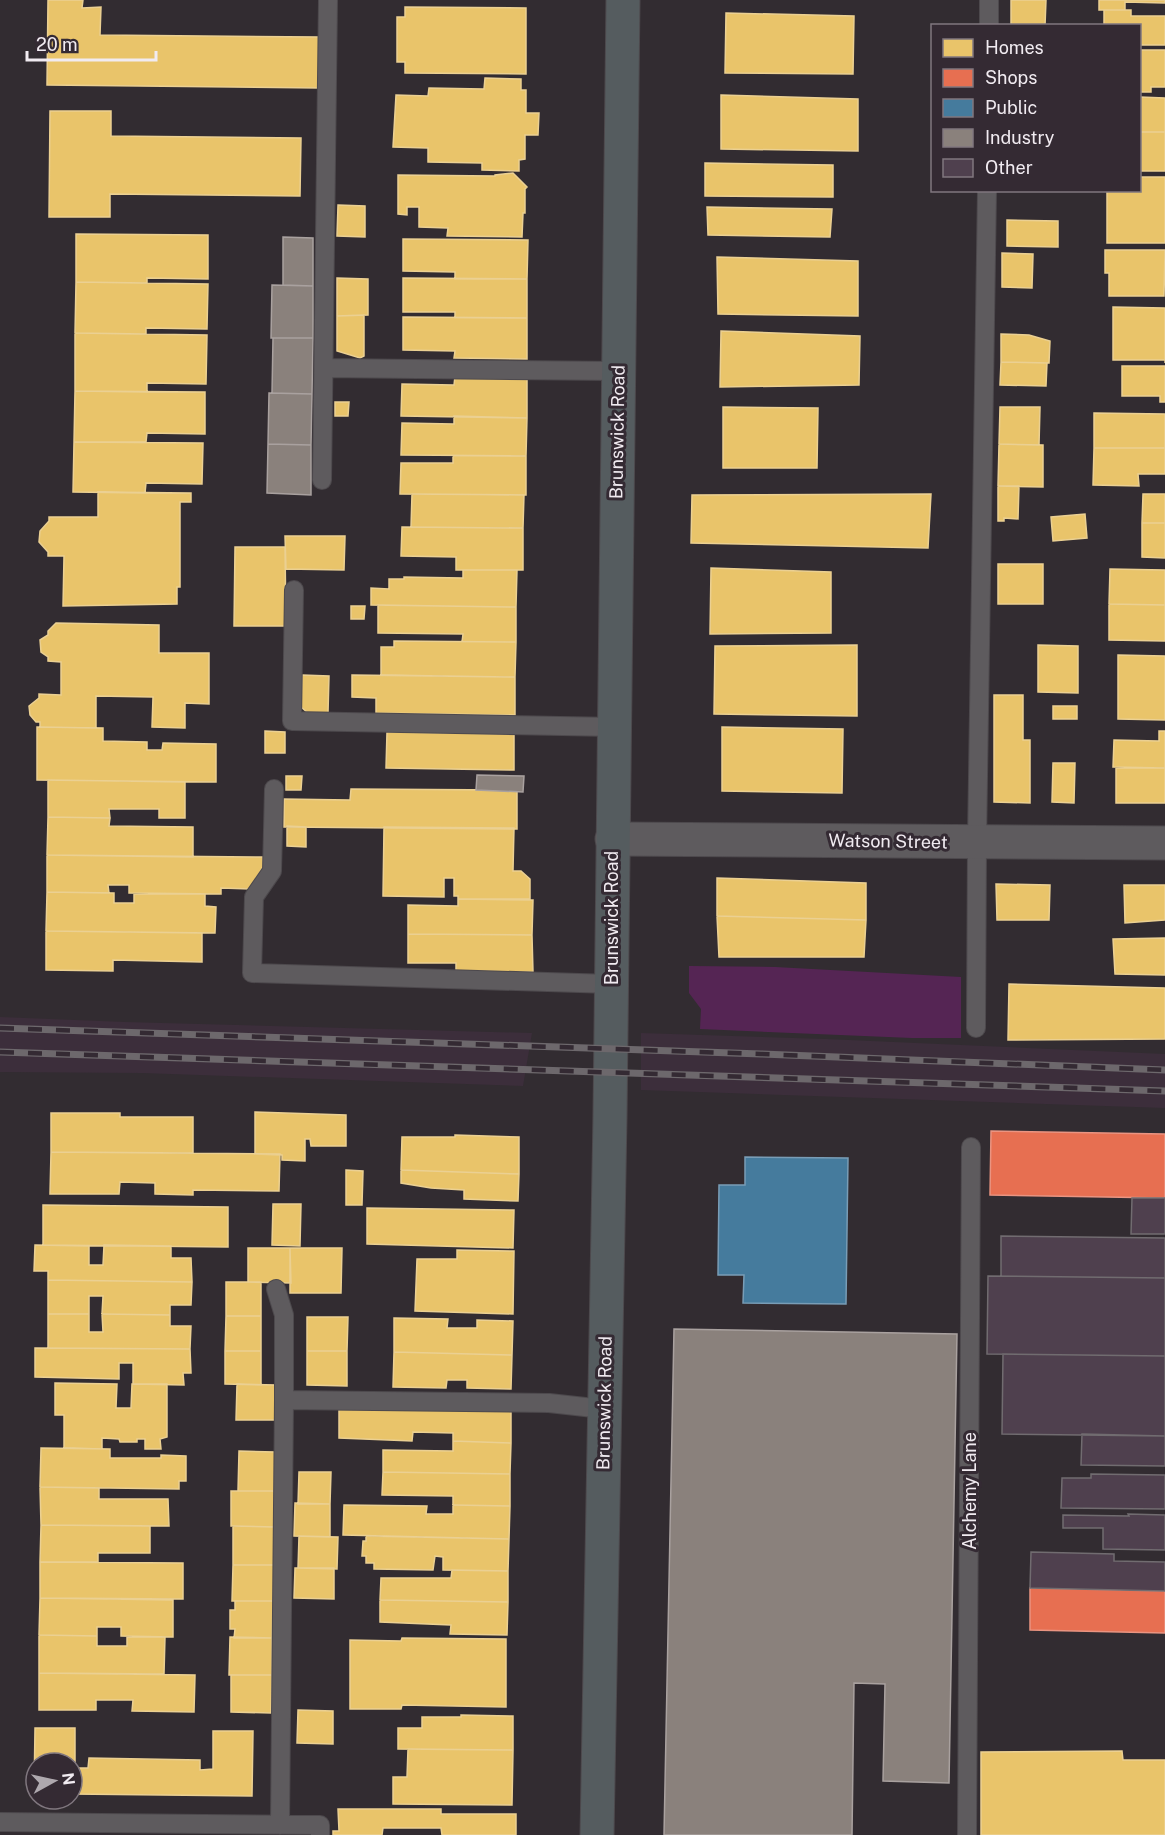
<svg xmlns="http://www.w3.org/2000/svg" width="1165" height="1835" viewBox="0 0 1165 1835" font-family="'Public Sans',sans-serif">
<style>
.built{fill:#3c2e3b}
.green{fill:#552554}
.homes{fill:#e9c46a;stroke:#ebd092;stroke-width:1.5}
.shops{fill:#e76f51;stroke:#ea9481;stroke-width:1.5}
.public{fill:#457b9d;stroke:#799db6;stroke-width:1.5}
.industry{fill:#8a817c;stroke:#a9a19f;stroke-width:1.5}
.building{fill:#4f404e;stroke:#716c70;stroke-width:1.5}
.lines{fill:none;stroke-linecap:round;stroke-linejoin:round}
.service-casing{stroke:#4d494d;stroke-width:20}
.minor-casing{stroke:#4d494d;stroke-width:35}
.primary-casing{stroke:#4d494d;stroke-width:35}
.service{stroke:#5e5b5e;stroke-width:18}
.minor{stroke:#5e5b5e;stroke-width:33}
.primary{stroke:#555c5f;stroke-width:33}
.rail-casing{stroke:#6d686c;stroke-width:7}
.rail{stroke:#342a33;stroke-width:4.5;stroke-dasharray:14;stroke-linecap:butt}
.labels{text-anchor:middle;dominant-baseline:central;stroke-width:6;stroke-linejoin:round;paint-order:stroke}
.street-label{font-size:18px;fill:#f1ebf1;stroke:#342a33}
</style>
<rect width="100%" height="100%" fill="#322c31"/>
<path class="built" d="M0 1017 125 1022 532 1033 523 1086 142 1073 0 1072Z
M641 1033 826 1039 1165 1054V1108L641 1090Z"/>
<path class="green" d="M689 966 775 967 961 977V1038H912L700 1029 701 1009 689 993Z"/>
<path class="homes" d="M48 0H83L82 8 101 7 100 35 320 37 319 88 47 85Z
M1011 0H1046L1045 26H1011Z
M1099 0H1165V3L1125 2V10H1099Z
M405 7 526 8V74L405 73V62H397V17H405Z
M1104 10H1131V16H1165V45H1140V26H1104Z
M726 13 854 16 853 74 725 73Z
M1140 50H1165V87H1151V92H1140Z
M485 78 521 79V90H526V113H539L538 135H525V159L519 160V171L482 170V163L428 162V148L393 147 396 95 428 96 429 88 484 89Z
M721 95 858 99V151L721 149Z
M1140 97 1165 98V132H1140Z
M50 111H111V136L301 138 300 196 110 194V217H49Z
M1140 132H1165V171H1140Z
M705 163 833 165V197L705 196Z
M513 173 527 187 525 189V213H523L522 237 447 236 448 228 419 227V207H407V215L398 214V175L495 176V175Z
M1140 177H1165V243H1107V190H1140Z
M338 205 365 206V237L337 236Z
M707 207 832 209 830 237 708 235Z
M1007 220 1058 221V247L1007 246Z
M76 234 208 235V279L147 278V283L76 282Z
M403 239 528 240 527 279H455V272L403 271Z
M1105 250H1165L1164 296H1109V273H1105Z
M1002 253 1033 254 1032 288 1002 287Z
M717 257 858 261V316L718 314Z
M337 278 368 279V315L337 316Z
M403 278 527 279V318H455V312H403Z
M76 282 208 284 207 329 146 328V334L75 333Z
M1113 307 1165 308V363V360H1113Z
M364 315V356L360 358 337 351V316Z
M403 317 527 318V359L454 358 455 351 403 350Z
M721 331 860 336 859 385 720 387Z
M75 333 207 335 206 384 147 383V392L75 391Z
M1001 334 1029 335 1050 341 1049 363 1001 362Z
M1001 362 1047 363 1046 386 1000 385Z
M1122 366H1165V402H1160V396H1122Z
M455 376 527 377V418L401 416 402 384 454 385Z
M75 391 205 392V434L147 433 146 442H74Z
M335 402H349L348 416H335Z
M723 407 818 408 817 468H723Z
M1000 407H1040L1039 445 999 444Z
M1094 413 1165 414V448H1094Z
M454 416 527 418 526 456 401 455 402 423 454 424Z
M74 442 203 443 202 484 146 483 145 493 73 492Z
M999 444 1043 445V487L998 486Z
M1094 448H1165V474H1138L1139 486 1093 485Z
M453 456H526V495L400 494 401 463H453Z
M998 486H1019L1018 519 1004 518V521H998Z
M98 492 191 493V502H180V587H177V604L63 606 64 556H48V552L39 542 40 531 49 521V517H98Z
M412 494 524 495 523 528 411 527Z
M931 494 928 548 691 543 692 495Z
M1143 494H1165V523H1142Z
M1085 514 1087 538 1053 541 1051 517Z
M1142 523H1165V558L1142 557Z
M402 527 523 528V570H456V557L401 556Z
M285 536H345L344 570 286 569Z
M235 547H285L286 626H234Z
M998 564H1043V604H998Z
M711 568 831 572V633L710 634Z
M1110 569 1165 570V605L1109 604Z
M463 570H517L516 607 371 605V588L389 589V579H404V577L463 578Z
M1109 604 1165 605V641L1109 640Z
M378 605 516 607V642H462L463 634 378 633Z
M351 606H365L364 619H351Z
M56 623 159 625V653H209V704L185 703V728L152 727 153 697 96 696V728L40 727V722H36L30 715 29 706 39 698V694L61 695V662L48 661V657L41 652 40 640 48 635V631Z
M394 641 516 642 515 677 381 675V647H394Z
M857 645V716L714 714 715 646Z
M1038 645 1078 646V693L1038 692Z
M1118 655 1165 656V720L1118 719Z
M302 675 329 676 328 713H308L301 707Z
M352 675 515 677V715L376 713V698L352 697Z
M994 695H1023V740H1030V803L994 802Z
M1053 706H1077V719H1053Z
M37 727 103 728V741L147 742V750H162L163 743 216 744V782L37 780Z
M722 727 843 729 842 793 722 791Z
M265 731 285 732V753H265Z
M1159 731H1165V768L1113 767 1114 740 1159 741Z
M387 732 514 734V770L386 768Z
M1053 763H1075L1074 803 1052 802Z
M1116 768H1165V803H1116Z
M286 776H302L301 790H286Z
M48 780 185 782V818H159V809H109L110 818 48 817Z
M351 789 517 790V829L284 827V799L350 800Z
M48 817 110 818 109 826 193 827V857L47 855Z
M287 826 306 827V847L287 846Z
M384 827 514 828 513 871H521L530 879V899H458V896H454V878H444V897L383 896Z
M47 855 263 857V867L250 889 221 888V894L129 893V885H108L109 893 47 892Z
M717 878 866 883V920L717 916Z
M996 884 1050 885 1049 920H997Z
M1124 885H1165V920L1125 923Z
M47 892 114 893V903H134V894H205V906L216 907 215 933 46 931Z
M458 899 533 900 532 935 408 934V905L458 906Z
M717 916 866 920 864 957H719Z
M46 931 202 933V962L113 960V971L46 970Z
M408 934 532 935 533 972 456 971V963H408Z
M1165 938V975L1115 974 1113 939Z
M1009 984 1165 988V1039L1008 1040Z
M255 1112 346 1115V1146H311L310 1139H305V1161L282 1160V1155L255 1154Z
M51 1113H120V1117H193V1153L51 1152Z
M455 1135 519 1137V1174L401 1170 402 1137H455Z
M51 1152 280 1154 279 1191 193 1190V1195L155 1194V1183L120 1182 119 1194H50Z
M346 1170 363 1171 362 1205H346Z
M401 1170 519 1174 518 1201 464 1199V1190L431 1188 401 1183Z
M273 1204H301L300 1246 272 1245Z
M43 1205 228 1207V1247L43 1245Z
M367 1208 514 1210 513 1248 367 1244Z
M35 1245 89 1246V1265H103L104 1245 171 1246V1258H191L192 1282 48 1280V1271H34Z
M248 1248H290L291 1283 248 1282Z
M290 1248H342L341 1293H290Z
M457 1250 514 1251 513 1314 415 1311 417 1259H457Z
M48 1280 192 1282 191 1305H170V1315L102 1314 103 1296H89V1314H48Z
M226 1282H261V1316H226Z
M48 1314H89V1332H103L102 1314 170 1315V1326H191L190 1349 48 1348Z
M226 1316H261V1351H225Z
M307 1317H348L347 1351H307Z
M394 1318 448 1319 447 1328H477V1320L513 1321 512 1355 394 1352Z
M35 1348 190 1349 191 1373H183L184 1385 133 1384V1363H119V1379L35 1377Z
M225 1351H261V1385L225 1384Z
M307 1351H347V1386L307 1385Z
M394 1352 512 1355 511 1389 467 1388V1380H447L446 1388 393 1387Z
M55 1383 117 1384 116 1408H131L132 1384H167V1437L160 1439 161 1449H145V1439H137V1442H120L119 1439 102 1438V1449L64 1448V1415H55Z
M237 1384 276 1385V1420H236Z
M339 1409 511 1410V1443L453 1441V1433L413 1432 412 1441 339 1438Z
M453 1441 511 1443 510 1474 383 1472V1450L453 1451Z
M41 1448 110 1449V1458H161V1455L186 1456V1481H179V1489L40 1487Z
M239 1451 275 1452 274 1491H238Z
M299 1472H331L330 1504H298Z
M383 1472 510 1474V1506L453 1505V1496L382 1495Z
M40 1487 99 1488V1499H168L169 1526 41 1525Z
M231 1491H274V1527L231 1526Z
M295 1503 330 1504V1537L294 1536Z
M344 1505 427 1506 426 1514H453V1505L510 1506 509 1539 343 1535Z
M41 1525 150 1526V1553H98V1562H40Z
M233 1526 274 1527V1565H233Z
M299 1536 338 1537 337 1569 298 1568Z
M366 1536 509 1539 508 1571 443 1570V1557L435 1556 433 1570 374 1569V1563H366V1556H362L363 1541H366Z
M40 1562 183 1563V1599L40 1598Z
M233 1565H274L273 1601H232Z
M295 1568H334V1599L294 1598Z
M452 1570 508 1571V1602L380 1600 381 1578H451Z
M40 1598 173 1600V1637L121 1636V1627H97V1636L39 1635Z
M380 1600 508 1602 507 1635 450 1634 451 1625 380 1622Z
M235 1601H273L272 1638H234L235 1629H230V1610H235Z
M39 1635 97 1636V1646H127V1637H165L164 1674 39 1673Z
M230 1637 272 1638V1675H229Z
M402 1638 506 1639V1707L402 1705 401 1709H350V1640L401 1641Z
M39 1673 195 1675 194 1712 132 1711 133 1700H96V1710H39Z
M231 1675H272L271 1713 231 1712Z
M298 1710 333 1711V1744L297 1743Z
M461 1715 513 1716V1750L398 1749V1728H422V1717H461Z
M35 1728H75V1768H88L89 1758 200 1760V1770L213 1769V1731H253L252 1796 72 1794V1763H36V1794H34Z
M408 1749 513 1750 512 1805 393 1804V1777H407Z
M1122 1751 1123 1760H1165V1835H981V1752Z
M338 1809H441V1814H516V1835H442L441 1828H383L382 1835H333V1831H339Z"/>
<path class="shops" d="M991 1131 1165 1134V1198L990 1195Z
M1030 1588 1165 1591V1633L1030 1630Z"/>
<path class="public" d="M745 1157 848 1158 846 1304 743 1303 744 1275H718L719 1185H745Z"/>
<path class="industry" d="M283 237 313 238V286L283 285Z
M272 285 313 286V338H271Z
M273 338H313L312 394 272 393Z
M269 393 312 394 311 445 268 444Z
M268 444 311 445V495L267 493Z
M477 775 524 776 523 792 476 790Z
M674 1329 957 1334 949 1783 883 1781 885 1684 854 1683 852 1835H664Z"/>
<path class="building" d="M1132 1198H1165V1234H1131Z
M1001 1236 1165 1238V1278L1001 1276Z
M988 1276 1165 1278V1356L987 1354Z
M1003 1354 1165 1356V1436L1002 1434Z
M1082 1434 1165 1436V1466L1081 1465Z
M1091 1474 1165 1475V1509L1061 1508 1062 1478H1091Z
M1128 1514 1165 1515V1550L1103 1549V1528H1063V1515L1129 1516Z
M1031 1552 1114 1554V1561L1165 1562V1591L1030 1588Z"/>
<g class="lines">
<g class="service-casing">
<path id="service" d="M989 26V0
M324 368 618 371
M322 480 328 0
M294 590 292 721 614 727
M274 789 272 871 254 897 252 973 611 984
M976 1028 977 842 987 190
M276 1289 284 1315V1400
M0 1822 320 1825V1835
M280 1825 284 1400 549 1403 603 1409
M967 1835 971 1147"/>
</g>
<g class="minor-casing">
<path id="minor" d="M612 839 1165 843"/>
</g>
<g class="primary-casing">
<path id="primary" d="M597 1835 610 1116 623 0"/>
</g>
<use href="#service" class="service"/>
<use href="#minor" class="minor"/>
<use href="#primary" class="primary"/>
<g class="rail-casing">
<path id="rail" d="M0 1028 761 1054 1165 1070
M0 1052 1165 1091"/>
</g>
<use href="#rail" class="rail"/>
</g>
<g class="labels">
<g class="street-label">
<text transform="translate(617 432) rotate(-89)">Brunswick Road</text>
<text transform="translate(888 841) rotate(1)">Watson Street</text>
<text transform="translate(611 918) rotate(-90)">Brunswick Road</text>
<text transform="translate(604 1403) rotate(-89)">Brunswick Road</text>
<text transform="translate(969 1491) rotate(-90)">Alchemy Lane</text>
</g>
</g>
<rect x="931" y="24" width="210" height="168" fill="#342a33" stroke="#80777f" stroke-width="1.5"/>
<rect x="943" y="39" width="30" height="18" fill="#e9c46a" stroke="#80777f" stroke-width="1.5"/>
<text x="985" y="54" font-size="18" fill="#f1ebf1">Homes</text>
<rect x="943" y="69" width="30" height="18" fill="#e76f51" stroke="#80777f" stroke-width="1.5"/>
<text x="985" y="84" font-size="18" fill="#f1ebf1">Shops</text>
<rect x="943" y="99" width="30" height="18" fill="#457b9d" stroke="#80777f" stroke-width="1.5"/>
<text x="985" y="114" font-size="18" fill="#f1ebf1">Public</text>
<rect x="943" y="129" width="30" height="18" fill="#8a817c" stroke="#80777f" stroke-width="1.5"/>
<text x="985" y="144" font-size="18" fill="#f1ebf1">Industry</text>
<rect x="943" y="159" width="30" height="18" fill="#4f404e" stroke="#80777f" stroke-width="1.5"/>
<text x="985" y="174" font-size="18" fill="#f1ebf1">Other</text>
<g transform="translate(54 1781) rotate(82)"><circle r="28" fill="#342a33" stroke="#80777f" stroke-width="1.5"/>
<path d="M0-4.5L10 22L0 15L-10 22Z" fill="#aea8ae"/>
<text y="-9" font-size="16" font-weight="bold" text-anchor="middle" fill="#f1ebf1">N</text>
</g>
<path d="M27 51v9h129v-9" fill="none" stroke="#f1ebf1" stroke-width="3"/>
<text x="36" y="51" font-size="18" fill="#f1ebf1" stroke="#342a33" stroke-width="4.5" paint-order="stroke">20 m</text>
</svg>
